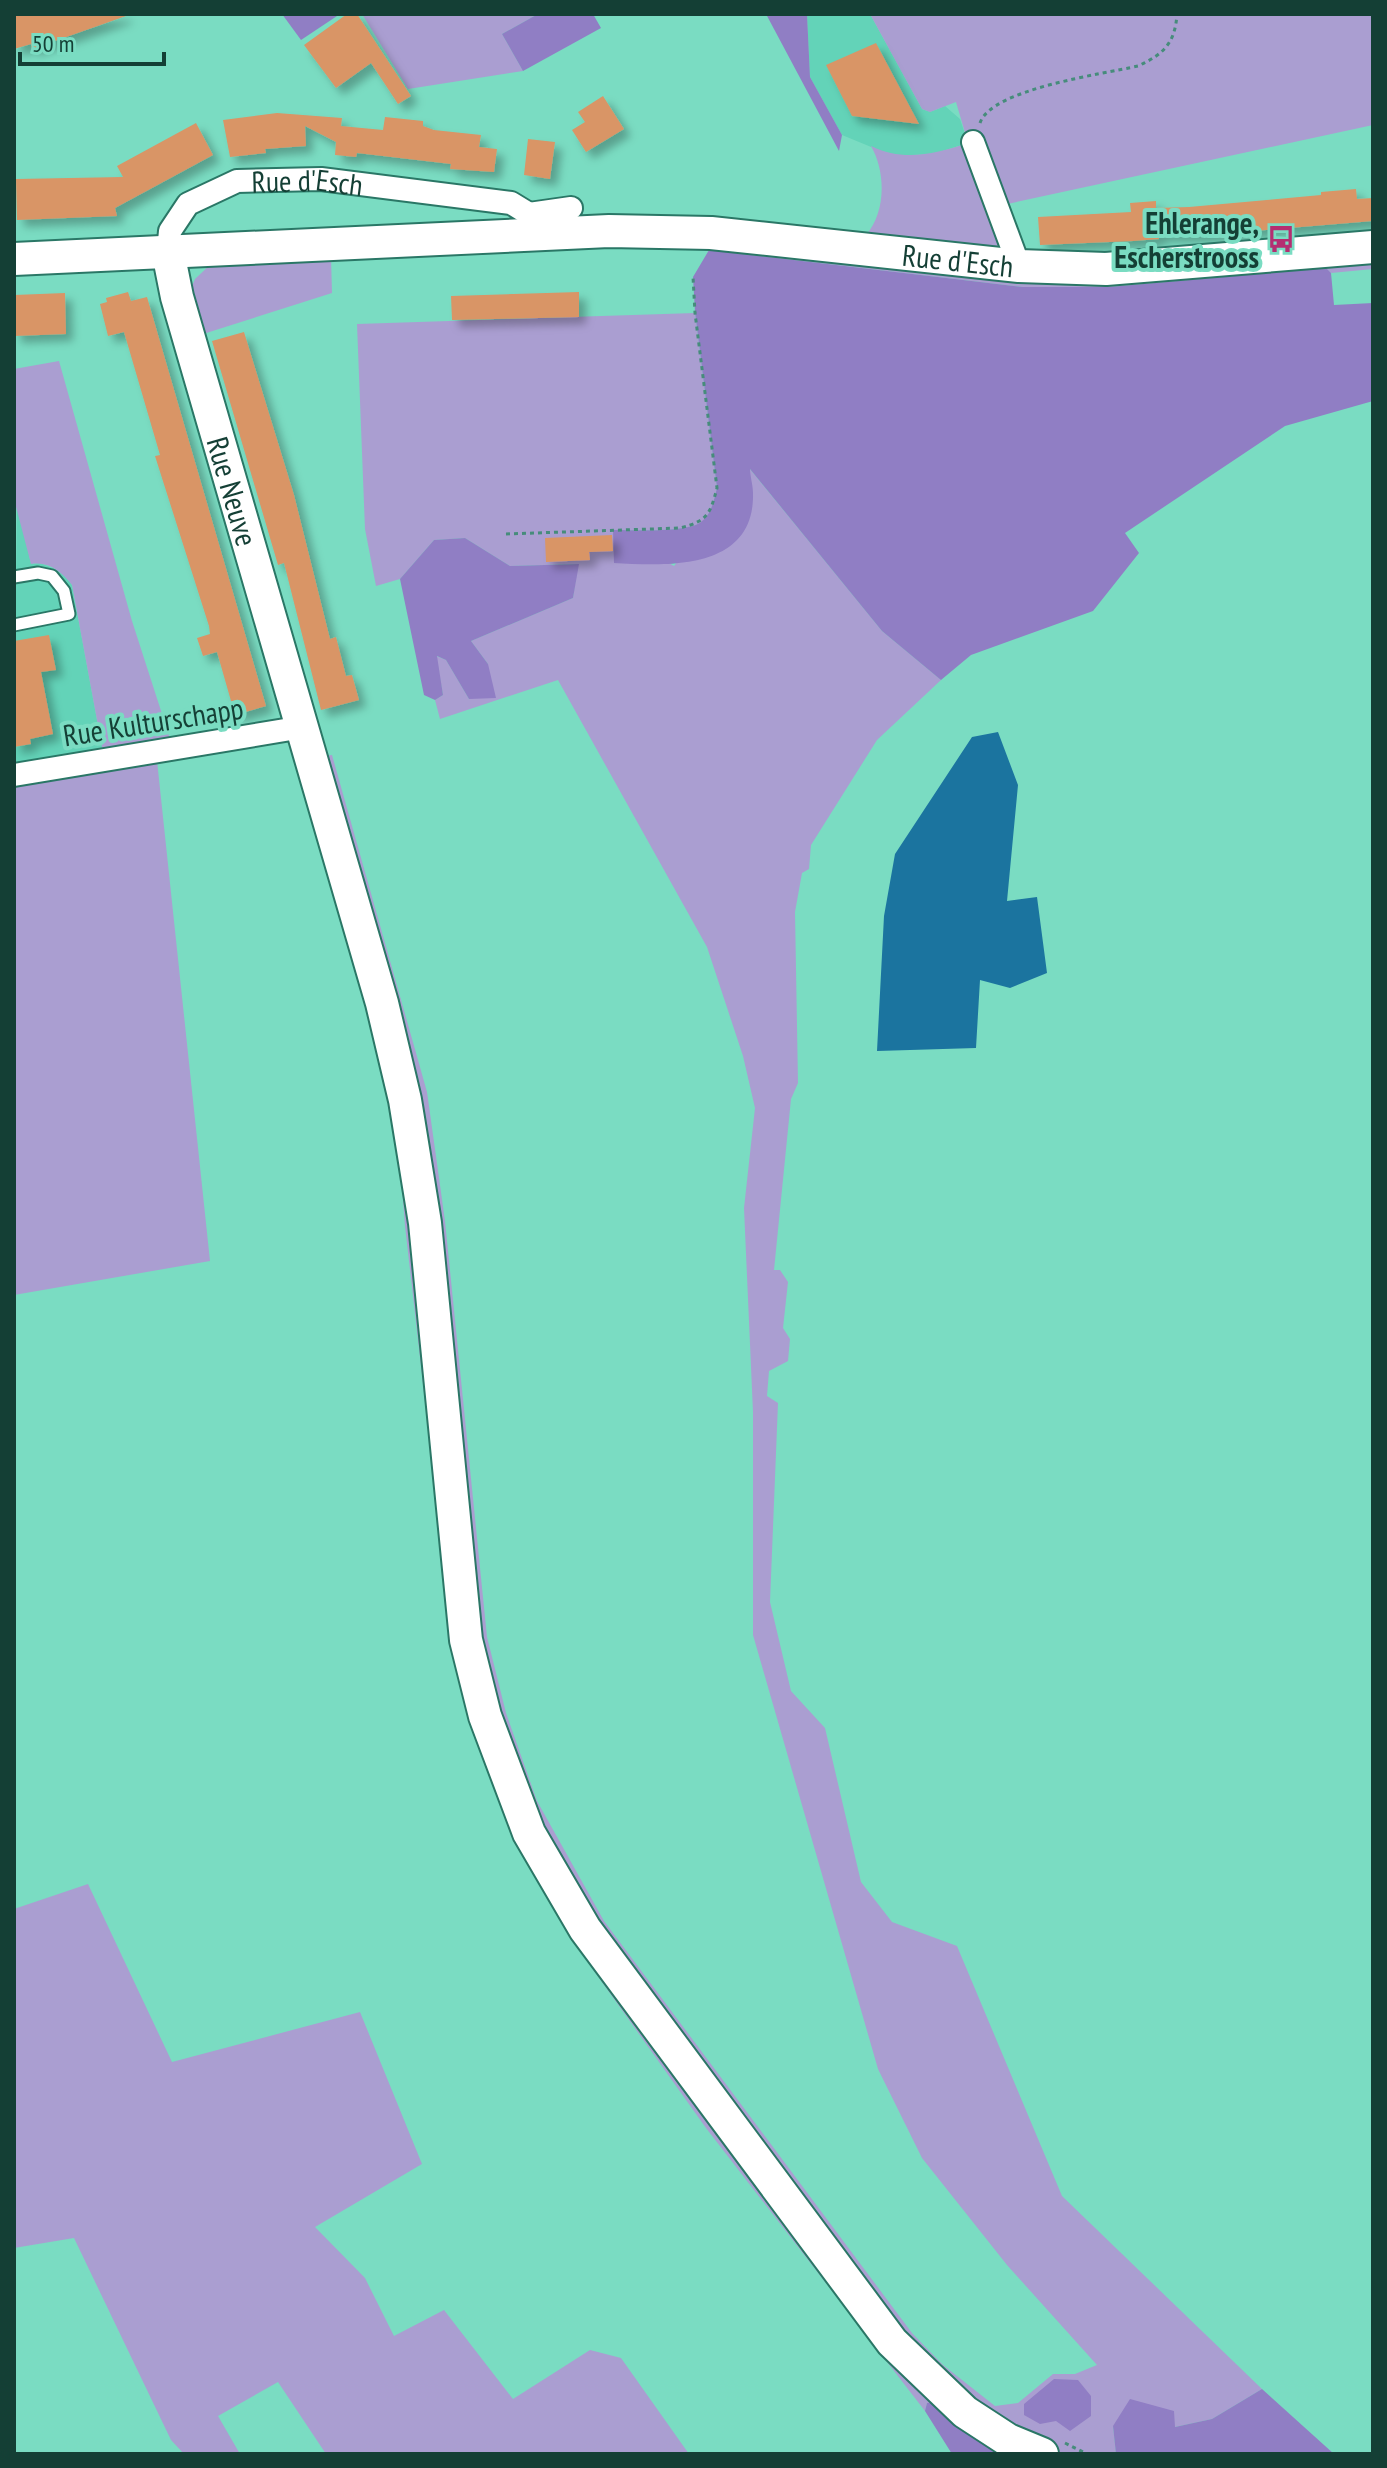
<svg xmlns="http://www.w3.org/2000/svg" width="1387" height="2468" viewBox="0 0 1387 2468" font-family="'PT Sans Narrow',sans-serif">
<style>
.built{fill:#63d3b8}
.green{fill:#aa9ed1}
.forest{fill:#907ec4}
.water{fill:#1b749f}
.building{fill:#d99566;filter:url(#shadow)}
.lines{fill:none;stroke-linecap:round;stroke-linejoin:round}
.lane-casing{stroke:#2a7766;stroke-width:15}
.street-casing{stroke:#2a7766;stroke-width:26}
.secondary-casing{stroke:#2a7766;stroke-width:36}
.path{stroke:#468c7b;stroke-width:3;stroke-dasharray:4 4;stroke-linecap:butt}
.lane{stroke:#fff;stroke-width:11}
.street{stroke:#fff;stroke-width:22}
.secondary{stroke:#fff;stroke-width:32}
.labels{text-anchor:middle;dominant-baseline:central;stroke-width:8;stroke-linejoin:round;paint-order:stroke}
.street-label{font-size:30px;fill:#143f35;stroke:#7adcc2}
.poi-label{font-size:30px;font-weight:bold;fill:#143f35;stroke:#7adcc2;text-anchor:end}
</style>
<defs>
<filter id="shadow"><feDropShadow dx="7" dy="7" stdDeviation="4" flood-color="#0004"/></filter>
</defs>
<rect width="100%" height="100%" fill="#7adcc2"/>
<path class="built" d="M807 14H870L922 109 930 112 945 106 960 119 968 143 933 154 893 156 842 135 810 77Z
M17 498 31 564 40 563 61 571 72 585 104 758 14 775Z"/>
<path class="green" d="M362 14H538L502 34 523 71 408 89Z
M870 14H1373V125L998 206 1020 266 1373 247V269L1331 273 1325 268 1109 287H1023L709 250 712 218 866 235C886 212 886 172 871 146 904 162 934 154 968 143L956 102 930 112 922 109Z
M331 257 332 293 200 335 187 298 195 279 212 263Z
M695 313 717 488C714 499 712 513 702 522 687 533 633 530 614 530L674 566 749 468 882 631 941 680 877 740 811 845 809 869 802 873 795 912 798 1083 791 1099 774 1270H780L788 1282 783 1328 790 1339 788 1361 769 1371 767 1396 778 1403 770 1602 791 1691 825 1728 861 1882 892 1922 957 1946 1062 2196 1262 2389 1212 2419 1175 2427 1113 2426 1116 2454H1011L927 2403 925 2411 706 2128 575 1944 514 1840 453 1646 405 1226 397 1117 311 758 332 755 427 1092 445 1221 487 1637 506 1713 537 1801 604 1921 912 2333 943 2365 995 2406 1018 2403 1053 2374H1075L1097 2365 1007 2265 922 2158 878 2069 753 1635V1412L744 1208 755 1108 743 1056 707 947 558 680 440 719 435 700 443 695 436 656 446 660 469 699 488 664 471 641 573 598 578 564 510 566 465 538 434 540 400 579 376 586 365 529 357 324Z
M59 361 132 621 173 748 156 751 210 1261 14 1295V775L104 758 72 585C62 572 49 561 31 564L14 499V369Z
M88 1884 172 2062 360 2012 422 2164 315 2227 365 2278 394 2336 444 2310 513 2399 590 2350 621 2358 689 2454H326L278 2382 218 2416 240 2454H184L171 2440 74 2238 14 2248V1909Z"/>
<path class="forest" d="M282 14H340L301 40Z
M538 14H593L601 28 523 71 502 34Z
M766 14H807L810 77 842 135 839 151Z
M709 250 1023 287H1109L1326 268 1331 273 1334 305 1373 303V401L1285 426 1125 533 1139 553 1093 611 971 655 941 680 882 631 750 469C750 476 753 485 753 493 755 571 667 566 614 563L613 530C633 530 687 533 701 522 712 514 714 499 717 488L695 312 693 277Z
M465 538 510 566 579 564 573 598 471 641 488 664 496 698 469 699 446 660 437 656 443 695 435 700 424 695 400 579 434 540Z
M1054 2379 1078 2380 1091 2396V2416L1070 2431 1056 2421 1040 2424 1024 2415V2404Z
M1262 2389 1334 2454H1116L1113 2426 1130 2399 1174 2411 1175 2427 1212 2419Z
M936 2402 1011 2454H952L925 2411 927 2403Z"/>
<path class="water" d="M998 732 1018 785 1007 901 1037 897 1047 973 1010 988 980 980 976 1048 877 1051 884 916 895 854 972 737Z"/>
<path class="building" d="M14 14H125L126 16 32 49 31 44 14 49Z
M347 14H357L411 96 398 104 371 63 336 88 304 45Z
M876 43 919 124 852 116 826 65Z
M603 96 624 129 586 152 572 130 585 122 578 112Z
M277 113 342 118 341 126 383 130 385 117 423 121V126L434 130 481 135 479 147 497 149 494 172 450 169 451 164 357 153 356 157 335 155 336 142 305 126 306 146 265 149 266 153 230 157 223 120Z
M196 123 213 155 115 208 117 216 17 220 16 179 123 177 117 166Z
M528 139 555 142 550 179 524 175Z
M1356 189 1357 199 1373 198V221L1206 235H1158L1159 239 1133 241 1040 245 1038 217 1131 212 1130 203 1156 201V208L1189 207 1321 195V192Z
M128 292 131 301 147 297 266 706 235 715 217 652 203 656 197 638 210 634 209 626 155 456 160 455 124 332 108 336 100 304 107 302 106 298Z
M579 292V317L452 320 451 296Z
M65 293 66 334 14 336V295Z
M244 332 294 495 330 639 336 637 346 676 352 675 359 700 321 710 284 563 278 565 212 341Z
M612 535 613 551 589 552 590 560 546 562 545 538Z
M49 635 56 670 41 672 53 734 30 739 31 744 14 747V641Z"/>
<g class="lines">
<g class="lane-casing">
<path id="lane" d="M14 577 38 573 52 576 64 591 69 614 14 625"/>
</g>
<g class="street-casing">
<g id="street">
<path d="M973 142 1019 266"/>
<path d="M529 214 571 208"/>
<path id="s1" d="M168 252 170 231 188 204 237 181 321 179 511 203 529 214 542 235"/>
<path d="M14 775 303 727"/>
</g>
</g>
<g class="secondary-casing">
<g id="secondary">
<path id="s2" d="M168 252 177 297 382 1003 405 1100 425 1223 466 1640 485 1716 529 1833 585 1929 892 2342 965 2412 1008 2440 1042 2454"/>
<path id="s3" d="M14 259 609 231 711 233 1019 266 1106 269 1373 247"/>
</g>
</g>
<path class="path" d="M980 123C991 89 1103 74 1138 66 1164 54 1175 43 1177 14
M506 534 680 528C707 521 710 515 717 488L695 313 693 277
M1065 2443 1087 2454"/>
<use href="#lane" class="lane"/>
<use href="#street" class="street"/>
<use href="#secondary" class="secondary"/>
</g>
<defs>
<g id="bus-bare" transform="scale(2.16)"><path d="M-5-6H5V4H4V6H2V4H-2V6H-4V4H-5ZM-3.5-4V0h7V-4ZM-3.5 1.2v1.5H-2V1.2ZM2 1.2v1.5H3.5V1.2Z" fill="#b42e71" stroke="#7adcc2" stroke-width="2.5" paint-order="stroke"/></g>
</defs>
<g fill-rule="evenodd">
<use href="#bus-bare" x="1281" y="239"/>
</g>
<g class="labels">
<g class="street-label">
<text stroke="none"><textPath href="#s1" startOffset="178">Rue d'Esch</textPath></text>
<text stroke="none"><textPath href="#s3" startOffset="946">Rue d'Esch</textPath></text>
<text stroke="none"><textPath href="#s2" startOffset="248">Rue Neuve</textPath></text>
<text transform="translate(153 721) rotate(-9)">Rue Kulturschapp</text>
</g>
<g class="poi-label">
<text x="1259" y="222">Ehlerange,<tspan x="1259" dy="34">Escherstrooss</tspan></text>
</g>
</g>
<rect width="1387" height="2468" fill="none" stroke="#143f35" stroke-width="32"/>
<path d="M20 52v12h144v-12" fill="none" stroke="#143f35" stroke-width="4"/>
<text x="32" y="52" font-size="24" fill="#143f35" stroke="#7adcc2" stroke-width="6" paint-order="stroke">50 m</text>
</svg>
